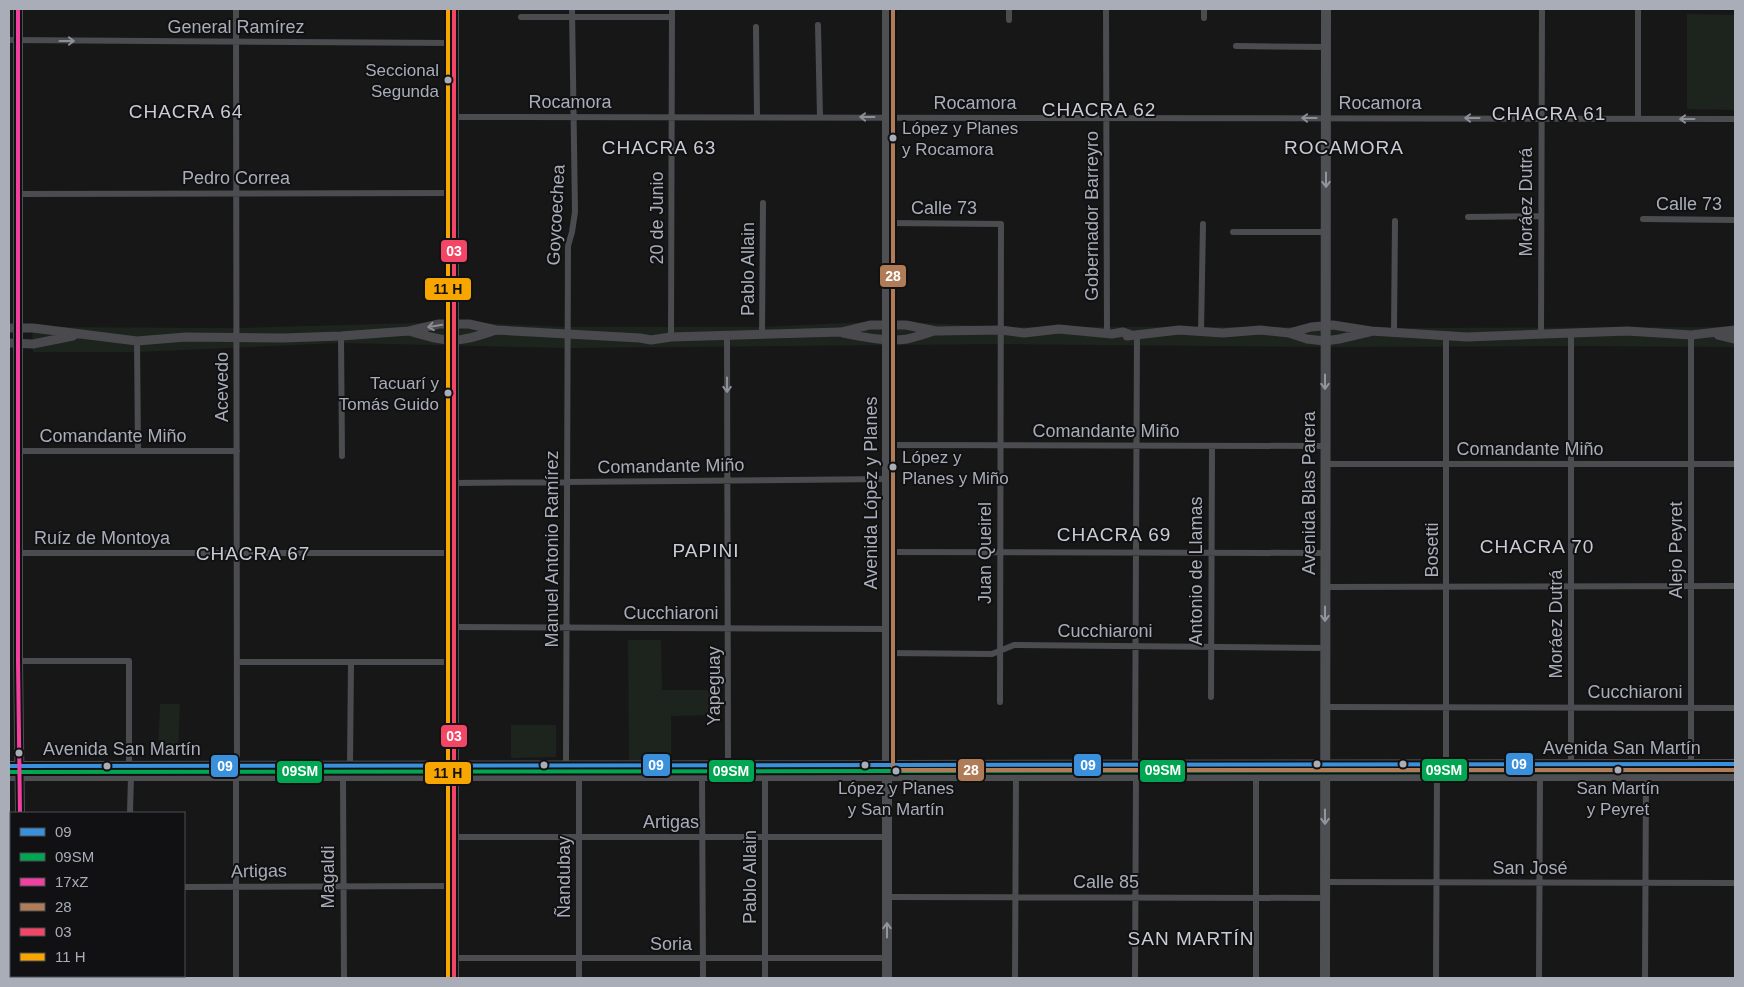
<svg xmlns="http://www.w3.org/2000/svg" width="1744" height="987" viewBox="0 0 1744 987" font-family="Helvetica,sans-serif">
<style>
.green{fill:#1d241e}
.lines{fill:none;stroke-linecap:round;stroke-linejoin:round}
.street{stroke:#4b4c50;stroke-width:6}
.secondary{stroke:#4a4a4e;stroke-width:9}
.primary{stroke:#4d4f52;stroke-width:10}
.bus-1-casing{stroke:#111113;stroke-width:8}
.bus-2-casing{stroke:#111113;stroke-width:8}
.bus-3-casing{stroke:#111113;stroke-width:8}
.bus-4-casing{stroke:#111113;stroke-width:8}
.bus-5-casing{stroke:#111113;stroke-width:8}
.bus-6-casing{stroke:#111113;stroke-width:8}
.bus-1{stroke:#3a90db;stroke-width:4}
.bus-2{stroke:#00a651;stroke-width:4}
.bus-3{stroke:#f240a1;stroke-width:4}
.bus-4{stroke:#b07c57;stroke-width:4}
.bus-5{stroke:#f34667;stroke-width:4}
.bus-6{stroke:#f7a600;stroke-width:4}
.oneway{stroke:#8c9099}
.oneway2{stroke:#91969e}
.oneway3{stroke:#8c8f98}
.bus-dot{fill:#a8adb8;stroke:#111113;stroke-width:2}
.labels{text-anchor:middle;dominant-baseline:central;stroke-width:4;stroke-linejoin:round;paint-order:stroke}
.bus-label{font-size:17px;fill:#a8adb8;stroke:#111113;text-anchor:end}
.street-label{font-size:18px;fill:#a8adb8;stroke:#111113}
.neighbourhood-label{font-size:19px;letter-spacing:1px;fill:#c9ccd4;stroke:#111113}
.line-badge{stroke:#111113;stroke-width:2}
.badge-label{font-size:14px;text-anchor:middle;font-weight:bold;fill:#fff}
.pale-badge-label{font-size:14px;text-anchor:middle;font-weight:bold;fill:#111}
</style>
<rect width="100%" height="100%" fill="#171717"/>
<path class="green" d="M1687 14 1735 15V110L1687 109Z
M887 321 1000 327H1348L1394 328 1735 327V347L1571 346 1325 347 1000 344 568 348 341 343 137 352H33L32 327 236 328 454 322 567 327H762Z
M628 640H661L662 690H719L720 715 671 716V760H629Z
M160 704H180L178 754 158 753Z
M511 725H556V757L511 758Z"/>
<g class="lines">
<path class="street" d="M236 9 237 765
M1106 9 1107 333
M521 17H672
M1204 18V9
M1009 20V9
M818 25 820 117
M756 27 757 117
M9 40 454 43
M1236 46 1326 47
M454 117 1735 119
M1638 119V9
M18 194 454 193
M1468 217 1541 216
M1643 219 1735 220
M887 223 1001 224 1000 702
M1233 232H1326
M1201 331 1203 224
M1394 332 1395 221
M1571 333V765
M762 334 763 203
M1446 335V764
M1541 335 1542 9
M341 336 342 456
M671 337 672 9
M727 337 728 765
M137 341 138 451
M887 445 1325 446
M19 451H237
M1325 464H1735
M454 483 887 479
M887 552 1325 553
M19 553H454
M1325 587 1735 586
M454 627 887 629
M887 653 992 654 1014 645 1325 648
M18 661H129V765
M237 662H454
M1211 697 1212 446
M1325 707 1735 708
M1691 764V335
M350 765 351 662
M566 765 568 246 572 232 575 212 572 9
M1135 765 1137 334
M236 776V978
M343 776 344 978
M702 776 703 978
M765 776V978
M130 813 131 776
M454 837H887
M1325 882 1735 883
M184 887 454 886
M887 897 1325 898
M454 958H887
M129 978V976
M579 978V777
M1015 978 1016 776
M1135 978 1136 776
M1256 978V776
M1436 978 1437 776
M1539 978 1540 776
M1645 978 1646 776"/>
<path class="secondary" d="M9 328H33L137 341 186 337 283 338 341 336 409 331 439 324H469L496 330 640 338 651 340 671 337 841 332 870 325H906L936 331 1001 330 1024 333 1059 329 1112 334 1123 332 1131 335
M409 331C449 343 456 344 496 330
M843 333C864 337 885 342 907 339 916 337 925 334 934 331
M1289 333 1311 327 1333 325 1371 331 1467 337 1627 331 1691 335 1735 330
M1718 335 1735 339
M1127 336 1179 330 1223 333 1260 330 1289 333 1307 339 1325 341 1339 339 1369 332
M9 343 33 344 73 336"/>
<path class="primary" d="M18 9V661L20 813
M454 9V978
M9 766 1735 764
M9 776H1735
M20 976V978
M887 978V9
M1325 978 1326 9"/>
<g class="bus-1-casing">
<path id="bus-1" d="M9 766 1735 764"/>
</g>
<g class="bus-2-casing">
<path id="bus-2" d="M9 772 1735 770"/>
</g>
<g class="bus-3-casing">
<path id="bus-3" d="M18 9V661L20 813"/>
</g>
<g class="bus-4-casing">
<path id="bus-4" d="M893 9V770H1735"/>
</g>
<g class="bus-5-casing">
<path id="bus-5" d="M454 9V978"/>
</g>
<g class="bus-6-casing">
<path id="bus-6" d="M448 9V978"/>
</g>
<use href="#bus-1" class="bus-1"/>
<use href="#bus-2" class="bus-2"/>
<use href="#bus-3" class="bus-3"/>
<use href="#bus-4" class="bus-4"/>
<use href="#bus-5" class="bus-5"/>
<use href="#bus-6" class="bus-6"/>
</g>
<defs><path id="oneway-shaft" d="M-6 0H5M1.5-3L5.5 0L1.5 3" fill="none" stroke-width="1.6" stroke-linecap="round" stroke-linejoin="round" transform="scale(1.25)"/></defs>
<g class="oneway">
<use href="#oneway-shaft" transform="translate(67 41)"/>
<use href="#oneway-shaft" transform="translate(867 117) rotate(-180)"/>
<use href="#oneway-shaft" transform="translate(1309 118) rotate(-180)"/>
<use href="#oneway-shaft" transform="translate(1472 118) rotate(-180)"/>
<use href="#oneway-shaft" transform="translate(1687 119) rotate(180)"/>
<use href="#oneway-shaft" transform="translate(727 385) rotate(90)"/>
</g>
<g class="oneway2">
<use href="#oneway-shaft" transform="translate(1326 180) rotate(90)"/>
<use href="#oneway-shaft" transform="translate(1325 382) rotate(90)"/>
<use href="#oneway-shaft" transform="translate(1325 614) rotate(90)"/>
<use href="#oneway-shaft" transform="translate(1325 817) rotate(90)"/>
<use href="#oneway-shaft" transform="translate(887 930) rotate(-90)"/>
</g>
<use class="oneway3" href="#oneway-shaft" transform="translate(435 326) rotate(170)"/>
<g class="bus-dot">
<circle cx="448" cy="80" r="4.5"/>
<circle cx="893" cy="138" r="4.5"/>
<circle cx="448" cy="393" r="4.5"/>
<circle cx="893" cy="467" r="4.5"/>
<circle cx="19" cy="753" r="4.5"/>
<circle cx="1317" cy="764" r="4.5"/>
<circle cx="1403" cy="764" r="4.5"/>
<circle cx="544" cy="765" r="4.5"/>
<circle cx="865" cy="765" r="4.5"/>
<circle cx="107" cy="766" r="4.5"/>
<circle cx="1618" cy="770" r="4.5"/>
<circle cx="896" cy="771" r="4.5"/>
</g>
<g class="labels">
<g class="bus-label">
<text x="439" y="70">Seccional<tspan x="439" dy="21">Segunda</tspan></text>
<text x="902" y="128" text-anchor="start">López y Planes<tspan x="902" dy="21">y Rocamora</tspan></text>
<text x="439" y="383">Tacuarí y<tspan x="439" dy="21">Tomás Guido</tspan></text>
<text x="902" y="457" text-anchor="start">López y<tspan x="902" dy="21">Planes y Miño</tspan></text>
<text x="896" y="788" text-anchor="middle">López y Planes<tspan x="896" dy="21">y San Martín</tspan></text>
<text x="1618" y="788" text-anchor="middle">San Martín<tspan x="1618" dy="21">y Peyret</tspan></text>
</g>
<g class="street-label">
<text x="236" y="27">General Ramírez</text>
<text x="570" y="102">Rocamora</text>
<text x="975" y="103">Rocamora</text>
<text x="1380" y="103">Rocamora</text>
<text x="236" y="178">Pedro Correa</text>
<text transform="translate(1526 202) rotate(-90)">Moráez Dutrá</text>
<text x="1689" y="204">Calle 73</text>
<text x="944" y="208">Calle 73</text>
<text transform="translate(556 215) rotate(-87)">Goycoechea</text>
<text transform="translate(1092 216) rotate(-90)">Gobernador Barreyro</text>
<text transform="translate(657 218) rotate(-90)">20 de Junio</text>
<text transform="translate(748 269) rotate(-90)">Pablo Allain</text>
<text transform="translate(222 387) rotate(-90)">Acevedo</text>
<text x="1106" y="431">Comandante Miño</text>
<text x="113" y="436">Comandante Miño</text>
<text x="1530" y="449">Comandante Miño</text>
<text transform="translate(671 466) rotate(-1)">Comandante Miño</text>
<text transform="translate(871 493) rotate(-90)">Avenida López y Planes</text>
<text transform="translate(1309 493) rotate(-90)">Avenida Blas Parera</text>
<text x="102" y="538">Ruíz de Montoya</text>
<text transform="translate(552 549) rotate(-90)">Manuel Antonio Ramírez</text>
<text transform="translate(1432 550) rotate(-90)">Bosetti</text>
<text transform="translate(1676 550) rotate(-90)">Alejo Peyret</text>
<text transform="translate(985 553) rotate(-90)">Juan Queirel</text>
<text transform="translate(1196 571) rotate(-90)">Antonio de Llamas</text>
<text x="671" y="613">Cucchiaroni</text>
<text transform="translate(1556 624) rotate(-90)">Moráez Dutrá</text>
<text x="1105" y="631">Cucchiaroni</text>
<text transform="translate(714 686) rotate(-90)">Yapeguay</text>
<text x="1635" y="692">Cucchiaroni</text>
<text x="1622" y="748">Avenida San Martín</text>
<text x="122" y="749">Avenida San Martín</text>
<text x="671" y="822">Artigas</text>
<text x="1530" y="868">San José</text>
<text transform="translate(259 871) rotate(-1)">Artigas</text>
<text transform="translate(328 877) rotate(-90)">Magaldi</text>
<text transform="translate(564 877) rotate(-90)">Ñandubay</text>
<text transform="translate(750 877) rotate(-90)">Pablo Allain</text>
<text x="1106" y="882">Calle 85</text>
<text x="671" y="944">Soria</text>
</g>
<g class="neighbourhood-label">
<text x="1099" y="109">CHACRA 62</text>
<text x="186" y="111">CHACRA 64</text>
<text x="1549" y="113">CHACRA 61</text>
<text x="659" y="147">CHACRA 63</text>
<text x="1344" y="147">ROCAMORA</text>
<text x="1114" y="534">CHACRA 69</text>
<text x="1537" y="546">CHACRA 70</text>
<text x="706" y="550">PAPINI</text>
<text x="253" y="553">CHACRA 67</text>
<text x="1191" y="938">SAN MARTÍN</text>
</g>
</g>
<g class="line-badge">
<rect x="440" y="239" width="28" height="24" rx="5" fill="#f34667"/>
<rect x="879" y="264" width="28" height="24" rx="5" fill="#b07c57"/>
<rect x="424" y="277" width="48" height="24" rx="5" fill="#f7a600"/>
<rect x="440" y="724" width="28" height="24" rx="5" fill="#f34667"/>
<rect x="1505" y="752" width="29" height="24" rx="5" fill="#3a90db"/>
<rect x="1073" y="753" width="29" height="24" rx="5" fill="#3a90db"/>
<rect x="642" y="753" width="29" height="24" rx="5" fill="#3a90db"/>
<rect x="210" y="754" width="29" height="24" rx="5" fill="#3a90db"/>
<rect x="957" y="758" width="28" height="24" rx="5" fill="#b07c57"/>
<rect x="1421" y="758" width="47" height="24" rx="5" fill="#00a651"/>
<rect x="1139" y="759" width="47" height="24" rx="5" fill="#00a651"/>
<rect x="708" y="759" width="47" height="24" rx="5" fill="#00a651"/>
<rect x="276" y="760" width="47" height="24" rx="5" fill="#00a651"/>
<rect x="424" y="761" width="48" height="24" rx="5" fill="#f7a600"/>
</g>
<g class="badge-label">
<text x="454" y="256">03</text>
<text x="893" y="281">28</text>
<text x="454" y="741">03</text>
<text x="1519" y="769">09</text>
<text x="1088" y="770">09</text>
<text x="656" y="770">09</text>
<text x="225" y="771">09</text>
<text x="971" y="775">28</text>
<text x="1444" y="775">09SM</text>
<text x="1163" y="775">09SM</text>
<text x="731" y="776">09SM</text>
<text x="300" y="776">09SM</text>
</g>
<g class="pale-badge-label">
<text x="448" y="294">11 H</text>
<text x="448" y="778">11 H</text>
</g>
<rect width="1744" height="987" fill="none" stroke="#a8adb8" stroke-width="20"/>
<rect x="10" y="812" width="175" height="165" fill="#111113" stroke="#4d4f55"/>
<rect x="20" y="828" width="25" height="8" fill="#3a90db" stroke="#4d4f55"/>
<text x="55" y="837" font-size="15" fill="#a8adb8">09</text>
<rect x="20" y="853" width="25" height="8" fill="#00a651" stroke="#4d4f55"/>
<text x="55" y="862" font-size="15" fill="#a8adb8">09SM</text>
<rect x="20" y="878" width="25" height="8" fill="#f240a1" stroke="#4d4f55"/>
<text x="55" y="887" font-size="15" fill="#a8adb8">17xZ</text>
<rect x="20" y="903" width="25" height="8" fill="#b07c57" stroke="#4d4f55"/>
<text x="55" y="912" font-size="15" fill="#a8adb8">28</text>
<rect x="20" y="928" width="25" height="8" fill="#f34667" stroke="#4d4f55"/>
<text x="55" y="937" font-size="15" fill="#a8adb8">03</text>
<rect x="20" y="953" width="25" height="8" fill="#f7a600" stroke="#4d4f55"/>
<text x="55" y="962" font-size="15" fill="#a8adb8">11 H</text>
</svg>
